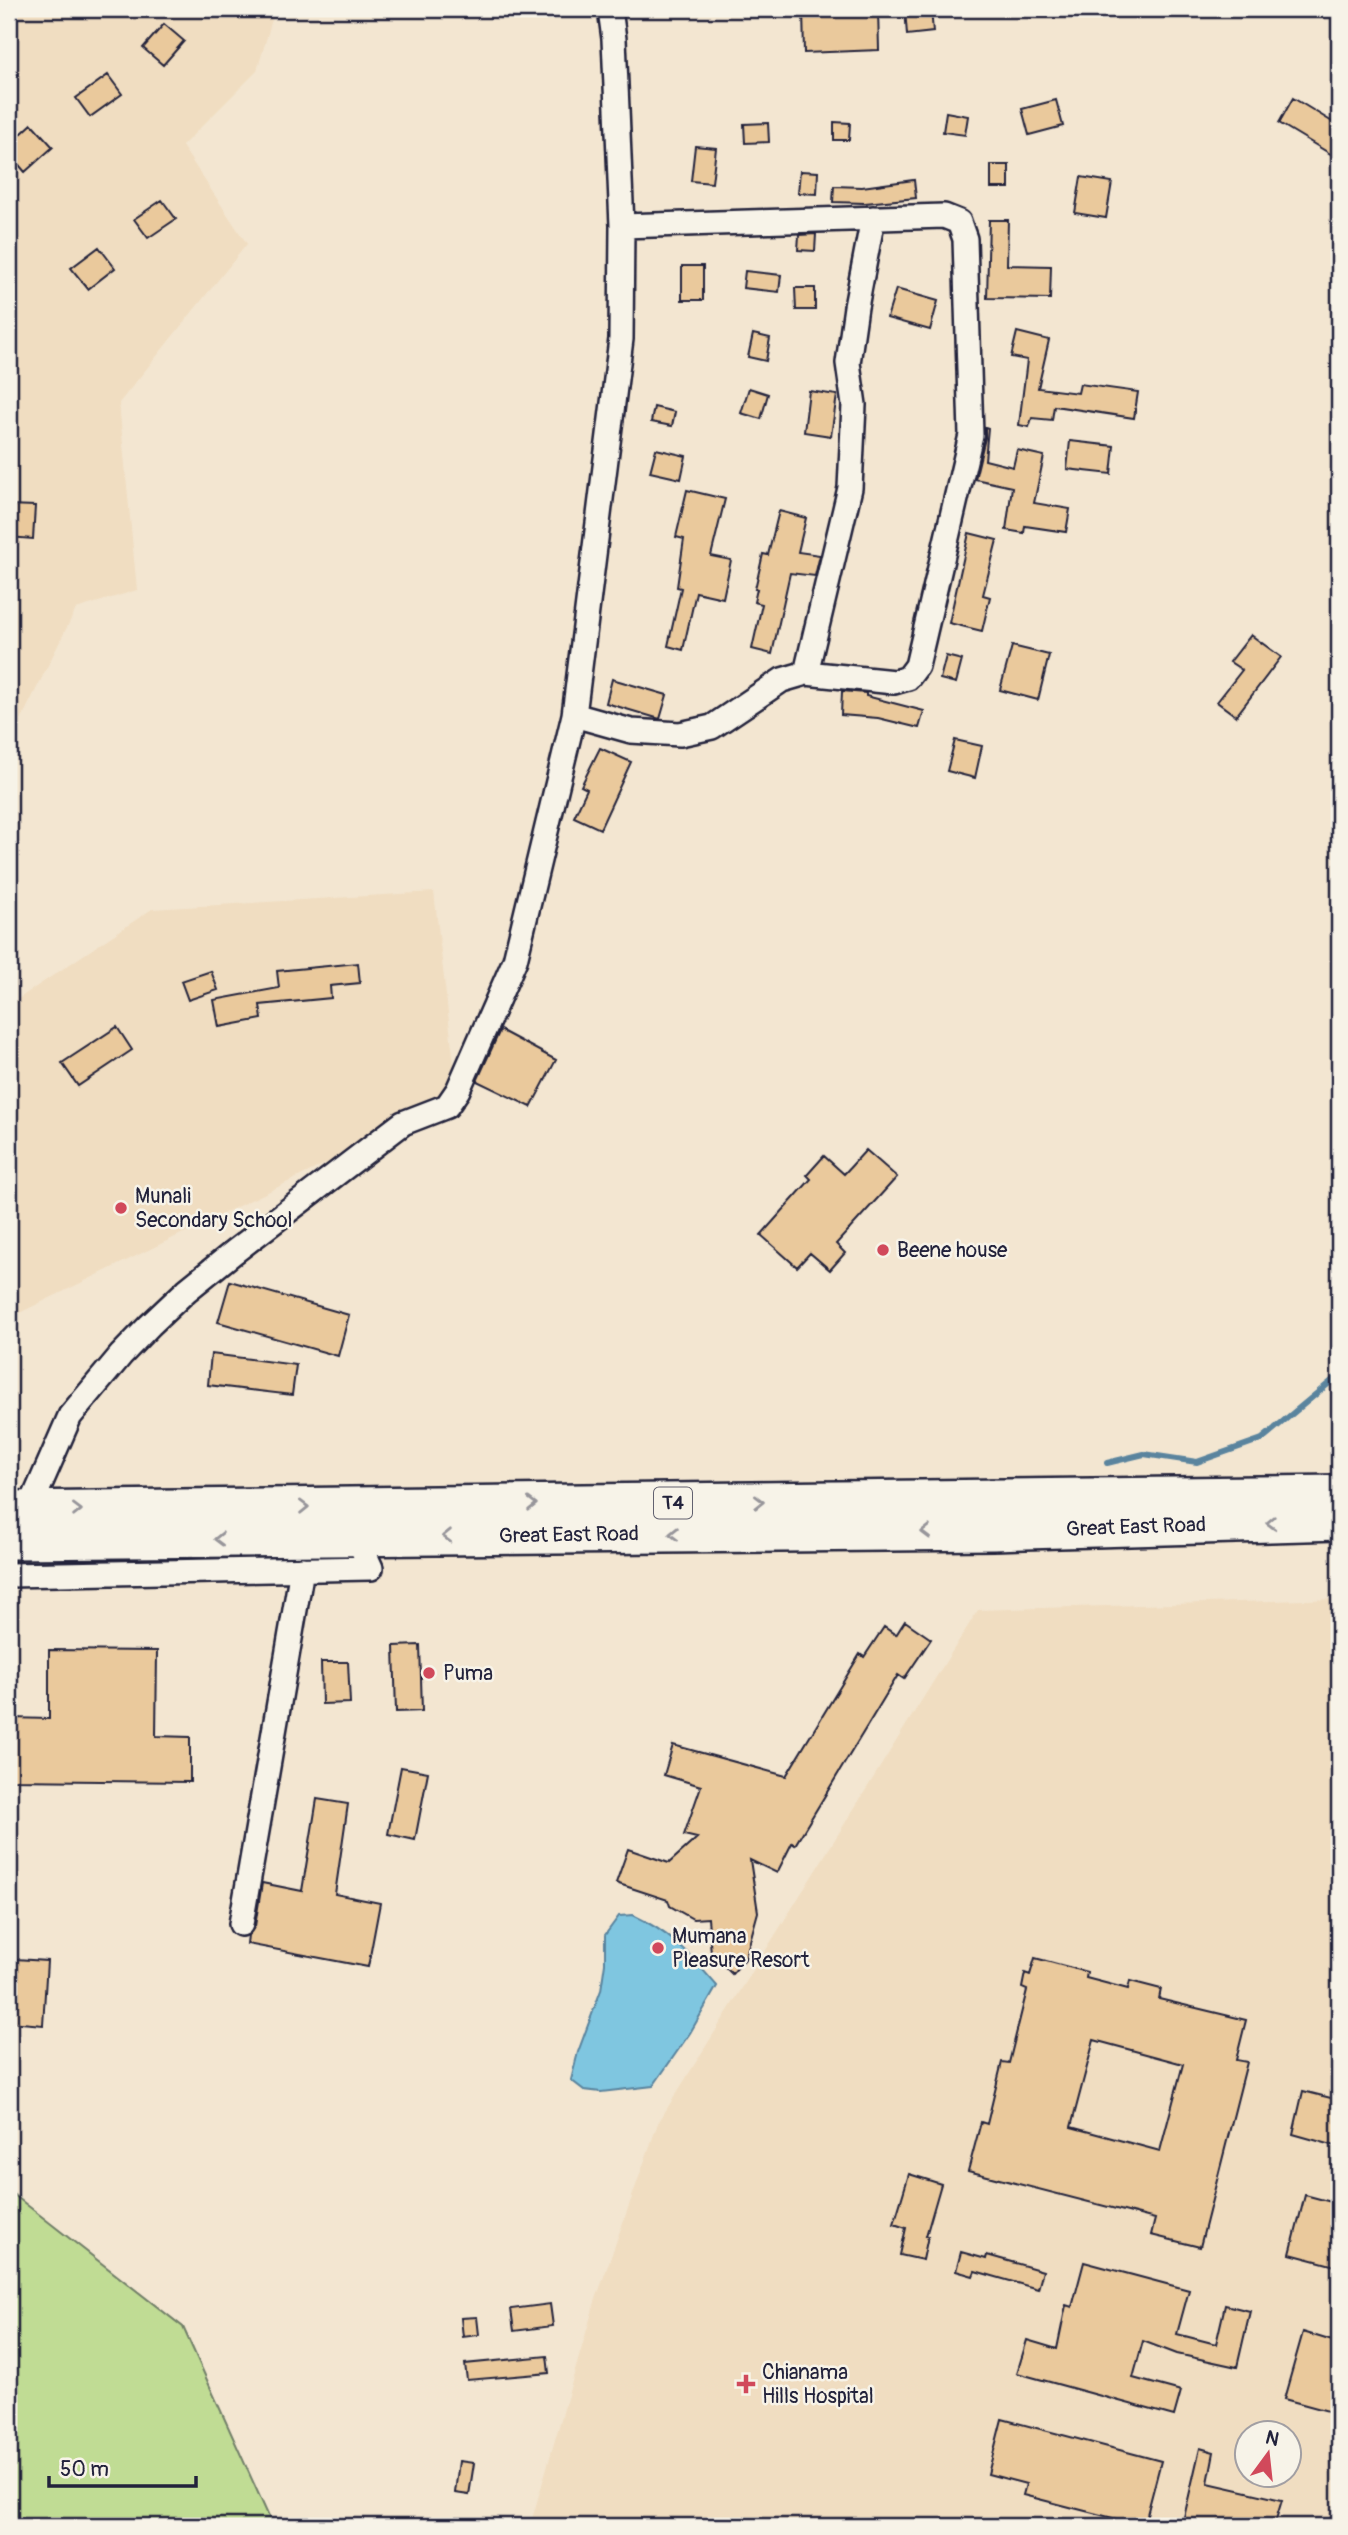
<svg xmlns="http://www.w3.org/2000/svg" width="1348" height="2535" viewBox="0 0 1348 2535" font-family="Pangolin,sans-serif">
<style>
.built{fill:#f0ddc1;fill-rule:evenodd}
.green{fill:#c0dc94;stroke:#717f68;stroke-width:2}
.water{fill:#7fc6e0;stroke:#5a849e;stroke-width:2}
.lines{fill:none;stroke-linecap:round;stroke-linejoin:round}
.stream{stroke:#5a849e;stroke-width:6}
.building{fill:#eac99c;stroke:#22223b;stroke-width:2;fill-rule:evenodd}
.minor-casing{stroke:#22223b;stroke-width:28}
.primary-casing{stroke:#22223b;stroke-width:42}
.minor{stroke:#f7f3e8;stroke-width:23}
.primary{stroke:#f7f3e8;stroke-width:37}
.oneway{stroke:#97959a}
.poi-dot{fill:#d1495b;stroke:#f7f3e8;stroke-width:2.5}
.labels{text-anchor:middle;dominant-baseline:central;stroke-width:5;stroke-linejoin:round;paint-order:stroke}
.shield{fill:#f7f3e8;stroke:#62616f;stroke-width:2}
.shield-label{font-size:19px;font-weight:bold;fill:#22223b}
.poi-label{font-size:21px;fill:#22223b;stroke:#f7f3e8;text-anchor:start}
.street-label{font-size:21px;fill:#22223b;stroke:#f7f3e8}
</style>
<rect width="100%" height="100%" fill="#f3e6d1"/>
<filter id="ink" filterUnits="userSpaceOnUse"><feTurbulence type="fractalNoise" baseFrequency=".0143" numOctaves="2"/><feDisplacementMap in="SourceGraphic" scale="14" xChannelSelector="R" yChannelSelector="G"/><feConvolveMatrix kernelMatrix="1 2 1 2 8 2 1 2 1" color-interpolation-filters="sRGB"/></filter>
<g filter="url(#ink)">
<path class="built" d="M9 9H275L257 71 182 146 247 244 119 403 137 590 76 609 9 744Z
M434 892 458 1099 9 1318V1005L152 909Z
M1339 1599V2526H530L595 2302 658 2123 978 1610ZM1246 2434H1288V2476H1246Z"/>
<path class="green" d="M9 2191 183 2327 273 2526H9Z"/>
<path class="water" d="M633 1915C673 1934 688 1953 717 1986L690 2033 653 2086 601 2092 584 2090 571 2080 578 2052 601 1990 605 1963V1935L619 1916Z"/>
<g class="lines">
<path class="stream" d="M1107 1463 1144 1454 1197 1462 1262 1439 1339 1375"/>
</g>
<path class="building" d="M803 9H878L879 50 804 53Z
M905 9H931L933 32 907 35Z
M164 24 184 41 163 65 143 48Z
M108 75 122 94 90 117 76 98Z
M1293 98 1339 126V159L1279 123Z
M1056 100 1063 126 1029 135 1022 109Z
M946 112 968 116 965 135 943 132Z
M834 122 850 123 849 140H834Z
M768 123 769 142 745 143 744 124Z
M32 124 53 147 25 172 9 153V145Z
M695 146 716 148 712 183 691 181Z
M991 165H1009V188H991Z
M800 171 818 172 817 194 798 193Z
M1081 177 1112 182 1106 218 1075 213Z
M914 180 916 198 865 203 833 202 834 186 862 187Z
M162 200 176 219 148 238 134 219Z
M989 220H1008L1007 265 1051 266 1050 299 987 298Z
M816 234 815 251 798 250 799 235Z
M99 247 115 268 88 289 71 268Z
M682 266H703V300H682Z
M745 271 781 275 779 292 743 288Z
M795 288H815V310H796Z
M896 289 938 301 930 330 887 318Z
M1017 332 1049 340 1038 388 1078 393 1080 384 1138 392 1134 418 1054 406 1052 420 1032 418 1029 427 1019 425 1027 360 1011 357Z
M753 334 770 338 766 361 748 357Z
M749 388 768 394 761 419 741 413Z
M809 391 837 395 831 436 804 432Z
M654 407 675 412 672 426 651 422Z
M985 427 988 428 985 460 1013 467 1017 450 1044 456 1034 503 1070 509 1066 532 1025 526 1024 533 1006 530 1012 487 975 479 985 438Z
M1070 441 1114 446 1111 474 1067 469Z
M656 449 686 456 681 479 650 472Z
M687 490 725 499 711 556 731 560 723 598 696 592 683 650 668 646 681 588 677 587 684 539 676 537Z
M9 505 35 506 33 539 9 537Z
M779 511 806 518 798 552 820 555 815 576 790 573 772 654 752 649 762 604 754 602 757 589H755L763 554 768 555Z
M969 533 997 540 983 595 990 597 982 631 949 623Z
M1251 635 1281 657 1236 716 1217 702 1242 670 1230 662Z
M1012 646 1049 655 1038 700 1000 690Z
M946 656 962 660 956 683 940 679Z
M612 679 667 695 660 719 606 703Z
M842 691 866 693V696L924 711 919 728 878 718 841 715Z
M955 740 982 746 975 778 947 771Z
M600 748 631 762 600 829 574 817 587 789 581 786Z
M358 963 360 983 330 986 331 998 260 1005 262 1019 219 1027 214 1000 279 988 277 971Z
M211 971 218 990 188 1000 181 981Z
M117 1027 132 1050 78 1086 62 1063Z
M500 1030 556 1060 531 1107 477 1081Z
M866 1150 897 1177 836 1244 845 1253 830 1270 810 1253 797 1267 761 1235 811 1179 807 1175 824 1156 844 1174Z
M230 1281 349 1315 338 1356 218 1322Z
M211 1354 296 1365 292 1395 208 1385Z
M905 1621 931 1639 904 1679 898 1675 795 1845 792 1843 777 1873 750 1860 758 1912 745 1959 732 1974 711 1953 708 1918 693 1919 670 1906 668 1900 616 1883 628 1849 669 1863 697 1838 684 1835 701 1786 664 1775 673 1745 786 1776 860 1654 864 1657 884 1627 896 1635Z
M420 1645 422 1711 396 1712 394 1646Z
M49 1650 157 1651 156 1736 190 1737V1782L10 1780 11 1718 49 1719Z
M321 1662H348L350 1703 322 1704Z
M401 1767 428 1772 415 1840 388 1834Z
M317 1799 348 1804 335 1894 380 1903 368 1967 247 1944 248 1935 255 1926 262 1883 302 1891Z
M1035 1958 1087 1972 1086 1978 1128 1989 1130 1981 1161 1989 1159 1999 1246 2020 1236 2060 1247 2062 1200 2247 1151 2235 1155 2219 968 2171 981 2122 987 2124 1002 2062 1009 2063 1027 1990 1022 1988 1025 1973 1030 1975ZM1094 2040 1183 2064 1160 2151 1071 2127Z
M15 1959 47 1961 43 2025 10 2022Z
M1303 2091 1339 2100V2147L1293 2134Z
M909 2174 941 2184 926 2236H928L923 2260 900 2255 906 2228 894 2224Z
M1305 2195 1339 2204V2267L1290 2254Z
M961 2252 986 2259 987 2255 1043 2271 1038 2289 975 2271 973 2276 956 2271Z
M1084 2262 1189 2290 1177 2334 1216 2344 1225 2305 1250 2311 1237 2367 1177 2354 1143 2341 1133 2378 1181 2391 1174 2416 1017 2373 1027 2340 1057 2349 1066 2305 1072 2307Z
M550 2304 553 2326 514 2331 511 2309Z
M477 2317 479 2335 463 2337 461 2318Z
M1303 2332 1339 2343V2414L1284 2399Z
M547 2356 549 2373 467 2380 465 2364Z
M1002 2419 1161 2461 1144 2526 1023 2495 1026 2484 988 2474Z
M1200 2448 1214 2452 1208 2483 1282 2500 1274 2526H1182Z
M459 2461 474 2463 469 2495 455 2493Z"/>
<g class="lines">
<g class="minor-casing">
<path id="minor" d="M806 673 850 488 854 405 848 363 856 307 873 218
M574 715 631 731 680 734 712 727 782 680 806 673 894 682 908 678 917 666 971 435 965 239 959 222 944 216 622 226
M29 1510 70 1416 121 1355 150 1325 187 1290 234 1252 403 1123 447 1106 458 1090 515 960 574 715 621 339 622 226 614 39 610 9
M9 1575 371 1568 357 1537
M241 1924 302 1569"/>
</g>
<g class="primary-casing">
<path id="primary" d="M9 1510 1339 1494
M9 1540 994 1531 1339 1521"/>
</g>
<use href="#minor" class="minor"/>
<use href="#primary" class="primary"/>
</g>
<defs><path id="oneway-chevron" d="M-2-3.5L2.5 0L-2 3.5" fill="none" stroke-width="1.6" stroke-linecap="round" stroke-linejoin="round" transform="scale(1.75)"/></defs>
<g class="oneway">
<use href="#oneway-chevron" transform="translate(759 1502) rotate(-1)"/>
<use href="#oneway-chevron" transform="translate(532 1504) rotate(-1)"/>
<use href="#oneway-chevron" transform="translate(304 1507) rotate(-1)"/>
<use href="#oneway-chevron" transform="translate(77 1510) rotate(-1)"/>
<use href="#oneway-chevron" transform="translate(1271 1523) rotate(178)"/>
<use href="#oneway-chevron" transform="translate(926 1532) rotate(179)"/>
<use href="#oneway-chevron" transform="translate(674 1534) rotate(179)"/>
<use href="#oneway-chevron" transform="translate(447 1536) rotate(179)"/>
<use href="#oneway-chevron" transform="translate(219 1539) rotate(179)"/>
</g>
</g>
<g class="poi-dot">
<circle cx="121" cy="1208" r="7"/>
<circle cx="883" cy="1250" r="7"/>
<circle cx="429" cy="1673" r="7"/>
<circle cx="658" cy="1948" r="7"/>
<path d="M742.5 2373.5h7v7h7v7h-7v7h-7v-7h-7v-7h7z"/>
</g>
<g class="labels">
<rect class="shield" x="654" y="1487.5" width="38" height="31" rx="5"/>
<g class="shield-label">
<text x="673" y="1503">T4</text>
</g>
<g class="poi-label">
<text x="135" y="1196">Munali<tspan x="135" dy="24">Secondary School</tspan></text>
<text x="897" y="1250">Beene house</text>
<text x="443" y="1673">Puma</text>
<text x="672" y="1936">Mumana<tspan x="672" dy="24">Pleasure Resort</tspan></text>
<text x="762" y="2372">Chianama<tspan x="762" dy="24">Hills Hospital</tspan></text>
</g>
<g class="street-label">
<text transform="translate(1136 1527) rotate(-2)">Great East Road</text>
<text transform="translate(569 1535) rotate(-1)">Great East Road</text>
</g>
</g>
<rect width="1348" height="2535" fill="none" stroke="#f7f3e8" stroke-width="35"/>
<rect x="18" y="18" width="1313" height="2500" fill="none" stroke="#22223b" stroke-width="2.5" filter="url(#ink)"/>
<g transform="translate(1268 2454) rotate(15)"><circle r="33" fill="#f7f3e8" stroke="#a29fa3" stroke-width="2"/>
<path d="M0-5L12 26L0 18L-12 26Z" fill="#d1495b"/>
<text y="-10" font-size="19" font-weight="bold" text-anchor="middle" fill="#22223b">N</text>
</g>
<path d="M49 2476v10h147v-10" fill="none" stroke="#22223b" stroke-width="3.5"/>
<text x="60" y="2476" font-size="21" fill="#22223b" stroke="#f7f3e8" stroke-width="5" paint-order="stroke">50 m</text>
</svg>
